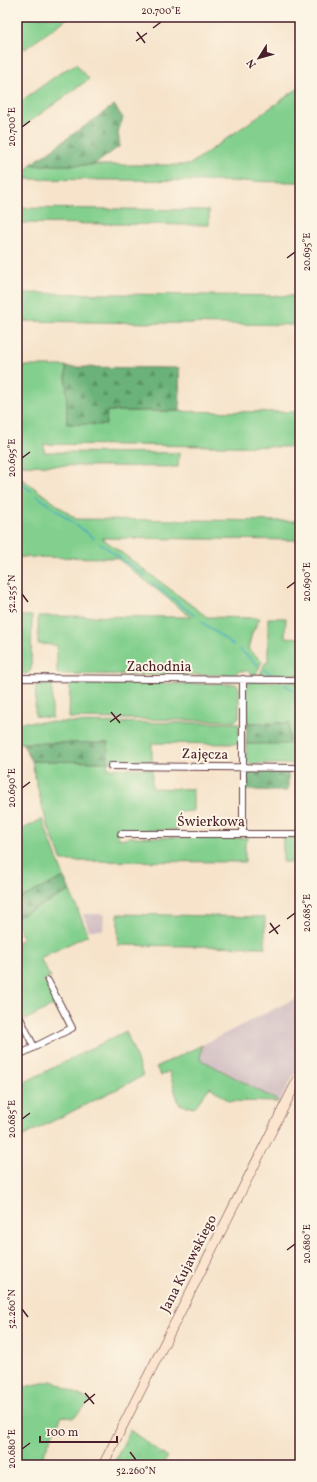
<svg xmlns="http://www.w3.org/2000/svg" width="317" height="1482" viewBox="0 0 317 1482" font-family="Vollkorn,serif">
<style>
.industrial{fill:#d2bec2}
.grass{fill:#83d08e;stroke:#66785c}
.forest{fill:url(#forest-firs);stroke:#5a6852}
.cemetery{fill:url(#cemetery-stones);stroke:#66785c}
.park{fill:url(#park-tufts);stroke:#66785c}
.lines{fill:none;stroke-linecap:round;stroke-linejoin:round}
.stream{stroke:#3ea8bf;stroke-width:1.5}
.minor-casing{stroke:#643c43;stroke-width:8}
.secondary-casing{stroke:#643c43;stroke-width:10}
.minor{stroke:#fff;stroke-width:6}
.secondary{stroke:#fce5cf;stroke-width:9}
.ticks{fill:none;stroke:#4a1f2b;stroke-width:1.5}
.labels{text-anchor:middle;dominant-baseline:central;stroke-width:4;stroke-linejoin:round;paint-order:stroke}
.street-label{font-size:14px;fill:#4a1f2b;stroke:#fcf5e5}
.neatline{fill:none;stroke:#4a1f2b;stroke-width:1.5}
.ticks-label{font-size:10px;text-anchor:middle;fill:#4a1f2b}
</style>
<defs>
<pattern id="forest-firs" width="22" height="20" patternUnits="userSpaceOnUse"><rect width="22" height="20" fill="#6ab279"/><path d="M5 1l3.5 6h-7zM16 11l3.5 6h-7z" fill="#599063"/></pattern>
<pattern id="cemetery-stones" width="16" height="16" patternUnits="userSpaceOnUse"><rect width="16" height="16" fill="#83d08e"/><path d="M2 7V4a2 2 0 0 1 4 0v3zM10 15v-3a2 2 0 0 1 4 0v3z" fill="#73b27b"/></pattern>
<pattern id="park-tufts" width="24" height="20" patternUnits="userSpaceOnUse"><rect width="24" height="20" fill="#83d08e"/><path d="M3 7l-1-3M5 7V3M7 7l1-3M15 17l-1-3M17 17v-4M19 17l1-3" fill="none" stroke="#73b27b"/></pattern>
</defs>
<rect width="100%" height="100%" fill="#fcf5e5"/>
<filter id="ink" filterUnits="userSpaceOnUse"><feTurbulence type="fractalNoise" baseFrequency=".025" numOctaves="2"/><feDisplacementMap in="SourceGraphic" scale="8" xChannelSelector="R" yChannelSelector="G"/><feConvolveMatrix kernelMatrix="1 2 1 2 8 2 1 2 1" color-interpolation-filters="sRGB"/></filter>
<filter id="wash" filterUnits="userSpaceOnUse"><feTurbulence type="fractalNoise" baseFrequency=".012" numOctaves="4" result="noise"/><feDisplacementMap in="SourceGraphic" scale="16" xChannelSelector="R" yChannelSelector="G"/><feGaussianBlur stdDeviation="0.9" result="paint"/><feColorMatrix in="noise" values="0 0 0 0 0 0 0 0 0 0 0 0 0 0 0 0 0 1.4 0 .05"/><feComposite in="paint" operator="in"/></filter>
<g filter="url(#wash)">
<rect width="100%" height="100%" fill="#f6e3ca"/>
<path class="industrial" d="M83 914H104L103 930H89Z
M300 996V1063L280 1102 200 1059 202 1045Z"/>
<path class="grass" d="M17 17H69L25 49 17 42Z
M76 64 89 79 17 131V104L60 73Z
M300 87V182L23 179 30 165H189Z
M17 208 209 210V225L17 223Z
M17 293 300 296V325L17 321Z
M17 366H66L67 424 107 411 300 412V447L44 444V452L179 453 178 467 17 465Z
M17 475 76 519 300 521V540L102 538 207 617 260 618 252 633 248 649 262 661 256 675H252L248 671H239L235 675 57 674V645L38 644V616L191 617 117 558 17 557Z
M17 616H32L31 670 27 674 17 673Z
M268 618H286L285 637 300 638V675H260L265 663H268Z
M248 681 300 682V764H250L246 760V744L289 743V723H247V685Z
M36 683H52V718L35 716Z
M70 683 236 684 239 688V717L235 721 69 718Z
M17 722 239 723V744L152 743V763L108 762 107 768 152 769V788L193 789V811L177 812V830L129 831 127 829H118V838L126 839 129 837 249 838 245 842V862L62 861 47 824 37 786 32 761 108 762V743H17Z
M42 819 64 877 17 900V832Z
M283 838H300V862H283Z
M70 891 88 935 40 958 51 979 46 978 45 982 56 1004 25 1020 17 1003V942L23 939 17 924V917Z
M118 914 265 917V947L118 945Z
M126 1031 143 1076 17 1139V1086Z
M202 1045 200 1059 280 1102 229 1101 210 1087 194 1108 179 1104 169 1071 161 1076 156 1067Z
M52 1381 91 1401 73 1418 62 1416 43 1455 47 1465H17V1391L29 1386Z"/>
<path class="forest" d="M114 105 123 118 118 132 120 146 94 165H30Z
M66 367 179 368 180 411H107L106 425 67 424Z
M247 723H289V744H246Z
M22 743H108V762L32 761Z
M250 770H288V791L246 790V774Z
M64 877 70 891 17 917V900Z"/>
<path class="cemetery" d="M17 1356 25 1388 17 1391Z"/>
<path class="park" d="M130 1430 168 1458 161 1465H113Z"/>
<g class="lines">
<path class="stream" d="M19 482 31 491
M37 496 94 538
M100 543 146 577
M151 582 194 615
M202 622 233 645
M240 650 258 665
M265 670 276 678
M285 684 300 696"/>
</g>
</g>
<g filter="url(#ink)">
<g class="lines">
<g class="minor-casing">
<path id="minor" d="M17 678 300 680
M111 766 300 768
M121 834H300
M243 834V679
M17 931 18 935H17
M17 1012 34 1047
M17 1056 72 1028 48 981"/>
</g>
<g class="secondary-casing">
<path id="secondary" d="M103 1465 300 1075"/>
</g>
<use href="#minor" class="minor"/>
<use href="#secondary" class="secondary"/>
</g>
</g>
<path class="ticks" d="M153 28 161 22M137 32 145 43M136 41 147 33M22 127 30 121M287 258 295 252M22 458 30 452M287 588 295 582M22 594 28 602M111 712 120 723M110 722 121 714M22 788 30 782M287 919 295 913M270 923 278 934M269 933 280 925M22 1119 30 1113M287 1250 295 1244M22 1309 28 1317M85 1393 94 1404M84 1403 95 1394M22 1449 30 1443M130 1452 136 1460"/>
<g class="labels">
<g class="street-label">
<text x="159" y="667">Zachodnia</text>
<text transform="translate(205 755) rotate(1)">Zajęcza</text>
<text x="211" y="822">Świerkowa</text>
<text transform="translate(189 1264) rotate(-63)">Jana Kujawskiego</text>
</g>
</g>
<rect width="317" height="1482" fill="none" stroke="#fcf5e5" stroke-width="44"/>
<g transform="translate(259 58) rotate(233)" stroke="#fcf5e5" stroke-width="3" paint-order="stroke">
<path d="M0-3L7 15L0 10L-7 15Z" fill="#4a1f2b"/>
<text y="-6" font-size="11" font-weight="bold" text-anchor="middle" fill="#4a1f2b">N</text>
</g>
<path d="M40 1436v6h77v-6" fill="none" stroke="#4a1f2b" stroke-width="2"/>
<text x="46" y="1436" font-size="12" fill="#4a1f2b" stroke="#fcf5e5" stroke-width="3" paint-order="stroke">100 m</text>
<rect x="22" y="22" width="273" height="1438" class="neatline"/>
<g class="ticks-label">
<text x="161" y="14">20.700°E</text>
<text transform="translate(11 127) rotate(-90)" y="4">20.700°E</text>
<text transform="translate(306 252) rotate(-90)" y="4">20.695°E</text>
<text transform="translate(11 458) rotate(-90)" y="4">20.695°E</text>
<text transform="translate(306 582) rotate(-90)" y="4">20.690°E</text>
<text transform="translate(11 594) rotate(-90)" y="4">52.255°N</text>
<text transform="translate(11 788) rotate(-90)" y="4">20.690°E</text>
<text transform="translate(306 913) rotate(-90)" y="4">20.685°E</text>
<text transform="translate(11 1119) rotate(-90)" y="4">20.685°E</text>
<text transform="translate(306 1244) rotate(-90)" y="4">20.680°E</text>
<text transform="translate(11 1309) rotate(-90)" y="4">52.260°N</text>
<text transform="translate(11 1449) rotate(-90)" y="4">20.680°E</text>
<text x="136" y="1474">52.260°N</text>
</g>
</svg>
